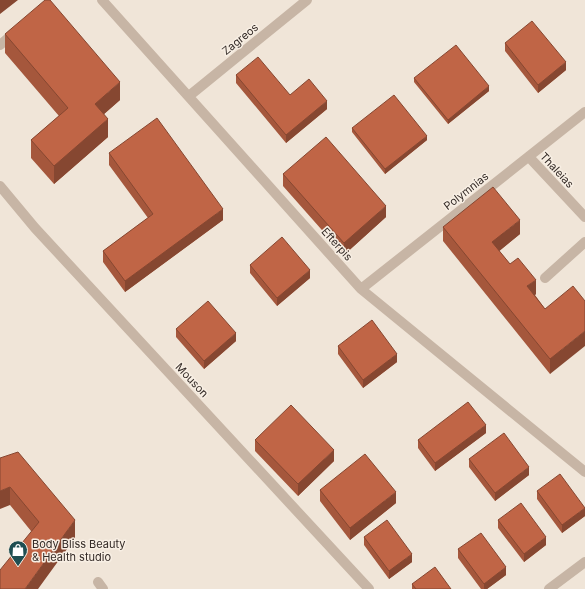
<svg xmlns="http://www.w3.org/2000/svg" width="585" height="589" viewBox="0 0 585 589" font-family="Inter,sans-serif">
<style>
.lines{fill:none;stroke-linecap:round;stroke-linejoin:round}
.minor{stroke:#c7b5a5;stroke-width:10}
.wall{fill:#a5573c}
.shaded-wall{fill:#864731}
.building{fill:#c06546;stroke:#864731}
.labels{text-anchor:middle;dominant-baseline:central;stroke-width:3;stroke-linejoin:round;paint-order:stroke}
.street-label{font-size:11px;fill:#332a26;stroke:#f8efe4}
.poi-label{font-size:11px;fill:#332a26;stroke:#f8efe4;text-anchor:start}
</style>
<rect width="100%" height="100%" fill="#f0e5d8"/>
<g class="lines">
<path class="minor" d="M102 0 361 289 585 472
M0 45 14 33
M189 96 307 0
M529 157 585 217
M0 186 35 228 369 589
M545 278 585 242
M361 289 585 112
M98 582 103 589
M549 589 585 562"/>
</g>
<path class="wall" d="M5 34 120 100 104 114 108 137 54 184 31 158V140L59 116 5 53Z
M505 43 566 70 538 93 505 51Z
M236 75 290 95 327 109 286 143 236 83Z
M414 78 489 91 448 124 414 82Z
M352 128 427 140 385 174 352 132Z
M109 153 223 220 125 292 103 262V251L148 218 109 165Z
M283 174 386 217 344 255 283 186Z
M443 227 520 234 499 251 510 264 536 294 535 295 545 309 585 301 550 374 443 241Z
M250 265 310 278 277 306 250 273Z
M176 329 236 341 204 369 176 337Z
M338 346 397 362 363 388 338 354Z
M486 433 435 471 418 448V440Z
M255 440 334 461 298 496 255 451Z
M0 458 75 538 31 531 10 505Z
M469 459 529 475 495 501 469 467Z
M320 490 396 503 350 540 320 501Z
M537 491 585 516 562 533 537 499Z
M498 520 546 545 524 562 498 528Z
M364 537 412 562 389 579 364 545Z
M458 549 506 575 487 589H481L458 558Z
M412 584 451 589H412Z"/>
<path class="shaded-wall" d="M0 0H18L0 14Z
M566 62V70L538 93V85Z
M120 82V100L95 122V104Z
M489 86V91L448 124V120Z
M327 101V109L286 143V135Z
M108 119V137L54 184V166Z
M427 136V140L385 174V169Z
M386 206V217L344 255V243Z
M223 209V220L125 292V281Z
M520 220V234L492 257V242Z
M310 270V278L277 306V298Z
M536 280V294L527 301V286Z
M585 331V346L550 374V359Z
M236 333V341L204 369V361Z
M397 354V362L363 388V380Z
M486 425V433L435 471V463Z
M334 450V461L298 496V484Z
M529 467V475L495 501V493Z
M10 487V505L0 509V491Z
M396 492V503L350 540V528Z
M585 508V516L562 533V525Z
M75 520V538L38 589H25Z
M546 537V545L524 562V554Z
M412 554V562L389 579V571Z
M506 567V575L487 589H484V584Z"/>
<path class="building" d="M45 0H50L120 82 95 104 108 119 54 166 31 140 68 108 5 34Z
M532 21 566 62 538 85 505 43Z
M456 45 489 86 448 120 414 78Z
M258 57 290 95 309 79 327 101 286 135 236 75Z
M394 95 427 136 385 169 352 128Z
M157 118 223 209 125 281 103 251 153 214 109 153Z
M326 137 386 206 344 243 283 174Z
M493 187 520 220 492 242 510 264 518 258 536 280 527 286 545 309 573 286 585 301V331L550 359 443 227Z
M282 237 310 270 277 298 250 265Z
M208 301 236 333 204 361 176 329Z
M372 320 397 354 363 380 338 346Z
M468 402 486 425 435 463 418 440Z
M291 405 334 450 298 484 255 440Z
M504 433 529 467 495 493 469 459Z
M18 452 75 520 25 589H0V570L39 522 10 487 0 491V458Z
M365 454 396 492 350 528 320 490Z
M560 474 585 508 562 525 537 491Z
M521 503 546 537 524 554 498 520Z
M387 520 412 554 389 571 364 537Z
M481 533 506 567 484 584 458 549Z
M435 567 451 589H416L412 584Z"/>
<defs>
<g id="shop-pin" transform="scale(1)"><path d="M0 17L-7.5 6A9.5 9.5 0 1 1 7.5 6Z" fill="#1e4e52" stroke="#f8efe4"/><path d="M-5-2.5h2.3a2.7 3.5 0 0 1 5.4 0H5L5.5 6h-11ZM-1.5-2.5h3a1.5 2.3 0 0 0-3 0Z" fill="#fff"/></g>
</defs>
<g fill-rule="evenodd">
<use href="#shop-pin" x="18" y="550"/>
</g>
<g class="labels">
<g class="street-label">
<text transform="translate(240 39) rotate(-39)">Zagreos</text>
<text transform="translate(557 170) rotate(47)">Thaleias</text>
<text transform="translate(466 191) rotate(-38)">Polymnias</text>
<text transform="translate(337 244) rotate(48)">Efterpis</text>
<text transform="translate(192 380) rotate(47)">Mouson</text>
</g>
<g class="poi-label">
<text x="32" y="544">Body Bliss Beauty<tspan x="32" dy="13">&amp; Health studio</tspan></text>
</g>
</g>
</svg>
